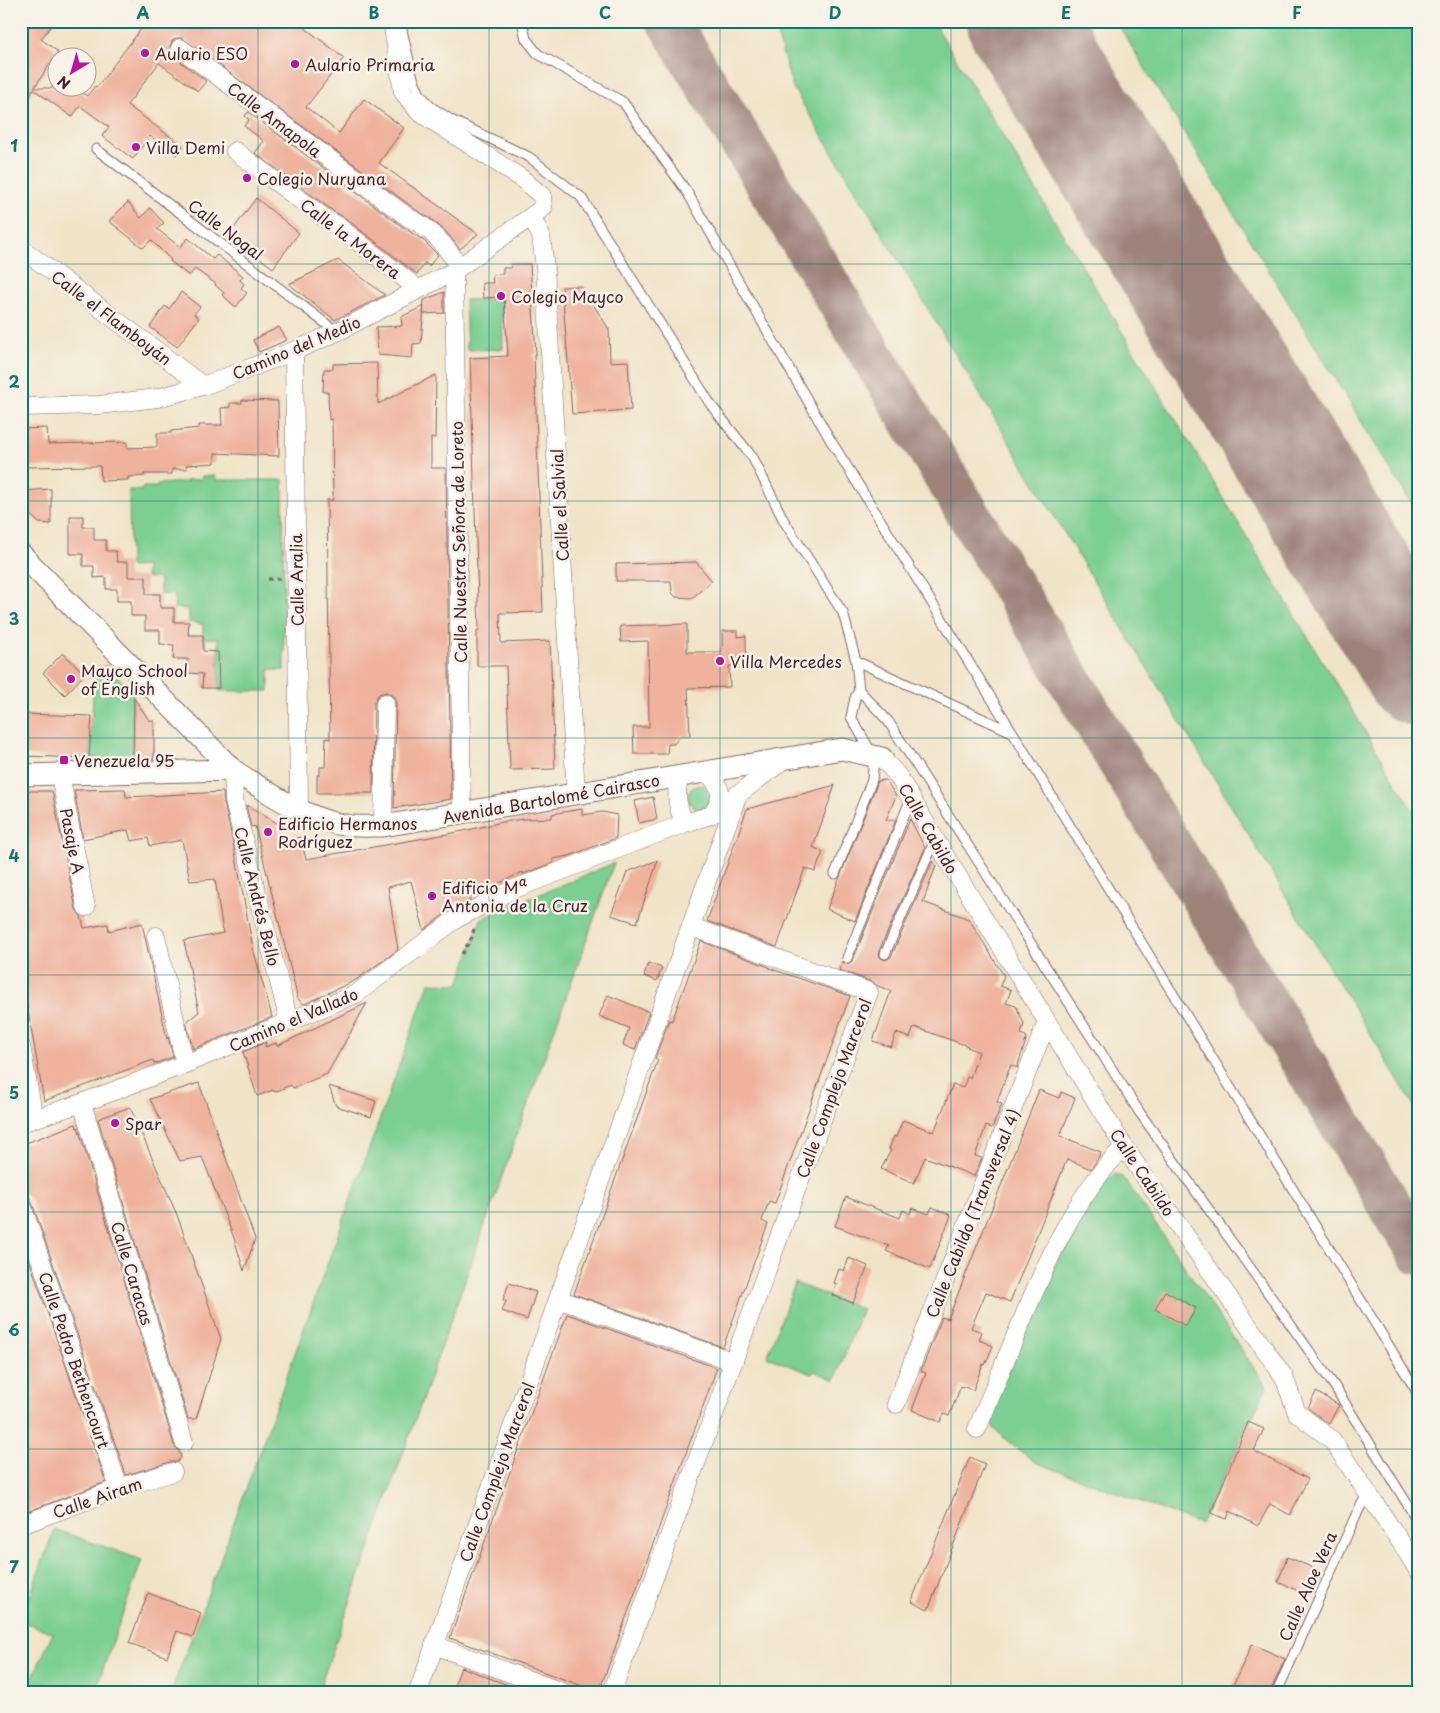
<svg xmlns="http://www.w3.org/2000/svg" width="1440" height="1713" viewBox="0 0 1440 1713" font-family="'Playpen Sans',sans-serif">
<style>
.green{fill:#7bcf92;stroke:#62775e}
.lines{fill:none;stroke-linecap:round;stroke-linejoin:round}
.taxiway{stroke:#9d827a;stroke-width:44}
.runway{stroke:#9d827a;stroke-width:110}
.building{fill:#efb29d}
.service-casing{stroke:#846462;stroke-width:11}
.minor-casing{stroke:#846462;stroke-width:19}
.tertiary-casing{stroke:#846462;stroke-width:23}
.path{stroke:#846462;stroke-width:3;stroke-dasharray:4 4;stroke-linecap:butt}
.service{stroke:#fff;stroke-width:9}
.minor{stroke:#fff;stroke-width:18}
.tertiary{stroke:#fff;stroke-width:21}
.grid{fill:none;stroke:#0f766e;stroke-width:1;stroke-opacity:0.55}
.poi-dot{fill:#b5179e;stroke:#f7f3e8;stroke-width:2}
.labels{text-anchor:middle;dominant-baseline:central;stroke-width:5;stroke-linejoin:round;paint-order:stroke}
.poi-label{font-size:16px;fill:#4a1f2b;stroke:#f7f3e8;text-anchor:start}
.street-label{font-size:16px;fill:#4a1f2b;stroke:#f7f3e8}
.neatline{fill:none;stroke:#0f766e;stroke-width:2}
.grid-label{font-size:16px;text-anchor:middle;font-weight:bold;fill:#0f766e}
</style>
<rect width="100%" height="100%" fill="#f7f3e8"/>
<filter id="ink" filterUnits="userSpaceOnUse"><feTurbulence type="fractalNoise" baseFrequency=".02" numOctaves="2"/><feDisplacementMap in="SourceGraphic" scale="10" xChannelSelector="R" yChannelSelector="G"/><feConvolveMatrix kernelMatrix="1 2 1 2 8 2 1 2 1" color-interpolation-filters="sRGB"/></filter>
<filter id="wash" filterUnits="userSpaceOnUse"><feTurbulence type="fractalNoise" baseFrequency=".0096" numOctaves="4" result="noise"/><feDisplacementMap in="SourceGraphic" scale="20" xChannelSelector="R" yChannelSelector="G"/><feGaussianBlur stdDeviation="1.12" result="paint"/><feColorMatrix in="noise" values="0 0 0 0 0 0 0 0 0 0 0 0 0 0 0 0 0 1.4 0 .05"/><feComposite in="paint" operator="in"/></filter>
<g filter="url(#wash)">
<rect width="100%" height="100%" fill="#f0e4c8"/>
<path class="green" d="M773 21H933L1419 820V1114L793 88Z
M1116 21H1419V516Z
M502 299 503 349 467 350 465 300Z
M202 476H215L216 480H283L284 670H269V691H219L218 638 203 639V624L189 622V609L174 608 175 595 160 594V579L146 577V566L130 567 129 490H143V487H158V484L187 482V480L201 479Z
M107 666 133 692V759L89 758 95 668Z
M688 797a12 12 0 1 1 24 0a12 12 0 1 1-24 0Z
M614 863 318 1692H171L201 1613 429 983 459 984 481 919Z
M1116 1174 1124 1178 1267 1387 1200 1524 1035 1462 1012 1445 994 1429 990 1413C1019 1346 1045 1277 1083 1215 1093 1199 1100 1183 1116 1174Z
M795 1283 862 1309 835 1380 814 1371 812 1374 767 1357Z
M54 1529 142 1560 95 1692H26L53 1633 21 1621Z"/>
<g class="lines">
<path class="taxiway" d="M668 21 1419 1253"/>
<path class="runway" d="M1022 21 1419 671"/>
</g>
<g id="blocks">
<path class="building" d="M21 21H55L41 39 58 52 34 88H76L87 96 95 86 97 87 147 21H296L344 58 306 107 339 133 364 99 404 128 379 163 478 234 460 249 446 232 431 219 415 209 182 38H176L172 41 170 46V52L174 57 206 81 198 91 159 63 127 105 183 146 176 155 150 136 133 159 102 136 109 127 80 106 72 117 33 89 21 114Z
M248 112 403 227 424 241 438 255 429 266 425 263 417 274 345 218 333 211 255 153 264 141 244 126 249 120 245 116Z
M256 198 299 233 273 268 229 235Z
M128 202 141 218 150 208 164 223 157 229 180 247 188 238 213 259 217 255 243 276 240 280 244 284 241 288 247 293 236 307 222 295 224 293 215 285 216 284 195 269 189 276 170 261 171 260 151 240 143 248 109 221Z
M338 260 385 295 335 320 289 284Z
M510 264H530L536 354H534L543 612 500 613 501 643 550 641 555 769 510 770 506 666H477V631H479L470 358 508 356 504 297 483 298 482 283H493L492 275 503 274V268H511Z
M581 286 609 329 610 362 628 361 631 410 572 414 562 287Z
M181 292 200 307 194 314 199 318 177 347 150 327 165 306 169 309Z
M444 292V313L423 314 424 300Z
M424 306 421 343 413 344 412 358 378 355 376 327 402 326 401 317Z
M279 327 287 340 259 352 253 340Z
M377 363 378 404 436 375 435 438H431V468H446L451 799 394 808 396 703 394 697 386 692 379 694 376 698 374 703 373 793H317V775H320V767H325L326 738 330 739 327 500H333L332 419 329 420 328 392H323L324 369H333V364Z
M242 400 278 401 279 456 215 453V463L186 465 187 469H172V474H144V476L128 477V480L101 481 100 466 21 467V429L47 428 48 444 127 442V448L157 447V433H171V431L199 428V425H222L221 408 230 407V403H242Z
M51 489V524L39 523 21 506V491Z
M70 516H83V527H94V540H106V551H116L117 562H128V577H146V594H160V608H174V622H189L188 635H203V651L218 652 219 688H202L203 674 188 673V659H173L174 645 160 644V630H145V616H131V601H117V589H106V577L94 578V566H83V554H70Z
M696 562 712 581 692 598 676 597 672 593 671 581H616V564Z
M687 624V652H722V631H738V637L746 636V655H743L744 666H729L730 687 688 688 690 736H680L674 744H668L667 754H634L633 727H649L648 641 621 642 620 626Z
M63 653 85 674 65 695 43 673Z
M134 698 149 720 154 721V759H133Z
M21 714 92 716 89 758 21 756Z
M886 780 896 796 886 820H896L855 921 827 909 878 781Z
M835 785 813 847 823 852 815 872 805 868 777 947 707 921 747 809Z
M125 789 126 797 223 792 224 803 233 842 253 948 272 1017 193 1049 186 1022 199 1012 184 941 223 933 215 879 190 881 182 840 150 846 148 838 131 841 128 830 83 839 74 790Z
M21 791H52L76 909 81 916 84 928 108 924 109 931 142 923 167 1039 168 1037 173 1057 154 1064 153 1060 44 1101 23 983 26 982 21 953Z
M653 797 657 819 639 823 635 801Z
M246 805 277 823 281 842 300 837 306 859 464 831 502 822 524 819 552 818V814L582 809V815L602 812 617 815 616 838 569 856 553 859V863L523 874V872L470 897V900L450 910 424 930 411 881 388 887 398 950 356 980 304 1004 298 999 255 826 251 827Z
M910 819 925 848 879 951 880 957 885 960 891 957 933 861 936 866 923 902 969 919 1004 976 1000 986 1011 990 1006 1003 1016 1006 1024 1024 1021 1034 1027 1037 1017 1068 1011 1065 1004 1082 997 1102 1002 1104 992 1128 986 1126 975 1156 982 1158 974 1176 925 1157 914 1183 881 1169 891 1150 889 1149 894 1136 896 1137 903 1120 934 1132 953 1084 963 1088 967 1077 970 1078 979 1052 967 1047 968 1046 914 1027 910 1038 896 1033 891 1047 873 1041 891 991 878 986 873 982 839 970 842 962 848 964 853 960Z
M658 860 637 923 611 915 627 872Z
M701 941 769 967V968L850 996 775 1203 769 1201 762 1221 768 1224 723 1347 574 1294 658 1060 655 1058 669 1020 672 1021Z
M648 963 662 968 657 981 644 976Z
M608 995 649 1012 635 1050 623 1045 629 1028 599 1016Z
M367 1003 327 1074 293 1088 291 1085 274 1092 273 1090 257 1096 243 1052 266 1042 265 1047 276 1043 277 1046Z
M199 1083 255 1239 244 1271 234 1238 202 1157 180 1161 150 1099Z
M329 1086 376 1101 371 1117 336 1106Z
M1039 1090 1059 1098 1061 1092 1075 1098 1060 1136 1101 1152 1097 1160 1091 1169 1067 1159 1010 1302 986 1292 971 1328 982 1332 979 1340 993 1346 985 1365 983 1364 973 1390 961 1386 949 1416 944 1414 940 1422 912 1410 926 1373 921 1371 942 1317 948 1319Z
M130 1107 177 1215 221 1339 196 1419H188L98 1119Z
M76 1124 77 1128 78 1127 174 1445 179 1451 181 1457 177 1462H170L126 1475 31 1200 28 1195 21 1193V1145Z
M846 1197 900 1218 903 1210 910 1214 912 1208 929 1214 932 1207 951 1215 930 1269 886 1251 889 1246 835 1226Z
M21 1236 106 1482 21 1514Z
M849 1258 868 1266 853 1303 832 1295 837 1284 834 1283 839 1269 844 1271Z
M509 1283 536 1292 527 1320 502 1311 506 1301 503 1300Z
M1165 1291 1196 1308 1186 1326 1155 1309Z
M567 1314 717 1368 599 1692 450 1638Z
M1316 1392 1339 1405 1329 1424 1308 1408Z
M1248 1422 1264 1429 1254 1451 1308 1479 1290 1515 1270 1504 1258 1526 1230 1511 1227 1519 1211 1513Z
M970 1457 985 1464 928 1610 912 1602 914 1595Z
M1287 1557 1319 1570 1308 1595 1278 1582Z
M148 1593 201 1613 193 1637 177 1631 167 1657 129 1643Z
M1252 1644 1285 1659 1270 1692H1230Z
M461 1667 523 1691V1692H452Z"/>
</g>
</g>
<g filter="url(#ink)">
<use href="#blocks" fill-opacity="0" stroke="#846462" stroke-width="1"/>
<g class="lines">
<g class="service-casing">
<path id="service" d="M522 21 526 39 538 54 623 102 687 192 831 441 1013 733 1419 1395
M401 26 413 78 420 94 430 106 453 121 529 157 581 197 711 405 753 458 784 521 843 613 856 661 1012 732
M96 149 337 332
M856 661 859 690 888 721 1140 1113 1335 1387 1419 1523
M835 874 872 780 874 757 851 717 855 698 859 690
M885 954 935 840
M847 958 911 798
M1277 1692 1356 1515 1367 1494"/>
</g>
<g class="minor-casing">
<path id="minor" d="M180 48 409 218C432 228 446 247 460 267
M235 151 327 220 338 226 418 289
M532 218 541 236 545 267 576 794
M21 248 203 386
M454 271 462 814
M294 351 299 808
M21 407 99 405 157 398 203 386 294 351 337 332 454 271 543 208 542 196 521 178 419 112 403 92 392 21
M882 758 898 776 935 839 1124 1147 1284 1377 1297 1413 1332 1440 1404 1547 1419 1572
M233 770 234 801 289 1022
M707 772C722 788 725 795 712 814
M60 775 86 907
M679 776C676 795 676 806 685 823
M383 826 385 703
M156 936 185 1064
M21 1046 34 1118
M82 1103 184 1442
M21 1123 82 1103 185 1064 356 994 456 919 512 890 685 823 711 815 786 758
M21 1203 119 1488
M558 1299 734 1362
M896 1404 1047 1022
M977 1429C992 1394 1006 1358 1021 1323 1047 1261 1075 1195 1124 1147
M21 1525 119 1488 173 1472
M434 1645 562 1692
M418 1692 738 794
M612 1692 869 992 692 927"/>
</g>
<g class="tertiary-casing">
<path id="tertiary" d="M21 554 233 770C264 790 308 820 344 825 356 827 370 826 383 826L842 749 882 758
M21 775 233 770"/>
</g>
<path class="path" d="M268 579H281
M462 954 472 937 474 928"/>
<use href="#service" class="service"/>
<use href="#minor" class="minor"/>
<use href="#tertiary" class="tertiary"/>
</g>
</g>
<path class="grid" d="M258 21V1692M489 21V1692M720 21V1692M951 21V1692M1182 21V1692M21 264H1419M21 501H1419M21 738H1419M21 975H1419M21 1212H1419M21 1449H1419"/>
<g class="poi-dot">
<circle cx="145" cy="53" r="5"/>
<circle cx="295" cy="64" r="5"/>
<circle cx="136" cy="147" r="5"/>
<circle cx="247" cy="178" r="5"/>
<circle cx="501" cy="296" r="5"/>
<circle cx="720" cy="661" r="5"/>
<circle cx="71" cy="679" r="5"/>
<rect x="59" y="755" width="10" height="10" rx="2.5"/>
<circle cx="268" cy="832" r="5"/>
<circle cx="432" cy="896" r="5"/>
<circle cx="115" cy="1123" r="5"/>
</g>
<g class="labels">
<g class="poi-label">
<text x="155" y="53">Aulario ESO</text>
<text x="305" y="64">Aulario Primaria</text>
<text x="146" y="147">Villa Demi</text>
<text x="257" y="178">Colegio Nuryana</text>
<text x="511" y="296">Colegio Mayco</text>
<text x="730" y="661">Villa Mercedes</text>
<text x="81" y="670">Mayco School<tspan x="81" dy="18">of English</tspan></text>
<text x="74" y="760">Venezuela 95</text>
<text x="278" y="823">Edificio Hermanos<tspan x="278" dy="18">Rodríguez</tspan></text>
<text x="442" y="887">Edificio Mª<tspan x="442" dy="18">Antonia de la Cruz</tspan></text>
<text x="125" y="1123">Spar</text>
</g>
<g class="street-label">
<text transform="translate(275 119) rotate(37)">Calle Amapola</text>
<text transform="translate(226 229) rotate(37)">Calle Nogal</text>
<text transform="translate(351 238) rotate(37)">Calle la Morera</text>
<text transform="translate(112 317) rotate(37)">Calle el Flamboyán</text>
<text transform="translate(296 347) rotate(-23)">Camino del Medio</text>
<text transform="translate(559 505) rotate(-93)">Calle el Salvial</text>
<text transform="translate(458 542) rotate(-91)">Calle Nuestra Señora de Loreto</text>
<text transform="translate(296 580) rotate(-91)">Calle Aralia</text>
<text transform="translate(551 798) rotate(-10)">Avenida Bartolomé Cairasco</text>
<text transform="translate(929 828) rotate(60)">Calle Cabildo</text>
<text transform="translate(73 841) rotate(79)">Pasaje A</text>
<text transform="translate(258 896) rotate(76)">Calle Andrés Bello</text>
<text transform="translate(293 1019) rotate(-23)">Camino el Vallado</text>
<text transform="translate(833 1088) rotate(-70)">Calle Complejo Marcerol</text>
<text transform="translate(1143 1172) rotate(56)">Calle Cabildo</text>
<text transform="translate(972 1213) rotate(-68)">Calle Cabildo (Transversal 4)</text>
<text transform="translate(133 1273) rotate(73)">Calle Caracas</text>
<text transform="translate(75 1360) rotate(71)">Calle Pedro Bethencourt</text>
<text transform="translate(496 1472) rotate(-70)">Calle Complejo Marcerol</text>
<text transform="translate(97 1497) rotate(-19)">Calle Airam</text>
<text transform="translate(1307 1586) rotate(-66)">Calle Aloe Vera</text>
</g>
</g>
<rect width="1440" height="1713" fill="none" stroke="#f7f3e8" stroke-width="55"/>
<g transform="translate(72 72) rotate(218)"><circle r="24" fill="#f7f3e8" stroke="#b29e9c"/>
<path d="M0-4L9 19L0 12L-9 19Z" fill="#b5179e"/>
<text y="-8" font-size="14" font-weight="bold" text-anchor="middle" fill="#4a1f2b">N</text>
</g>
<rect x="28" y="28" width="1384" height="1658" class="neatline"/>
<g class="grid-label">
<text x="143" y="19">A</text>
<text x="374" y="19">B</text>
<text x="605" y="19">C</text>
<text x="835" y="19">D</text>
<text x="1066" y="19">E</text>
<text x="1297" y="19">F</text>
<text x="14" y="152">1</text>
<text x="14" y="388">2</text>
<text x="14" y="625">3</text>
<text x="14" y="862">4</text>
<text x="14" y="1099">5</text>
<text x="14" y="1336">6</text>
<text x="14" y="1573">7</text>
</g>
</svg>
